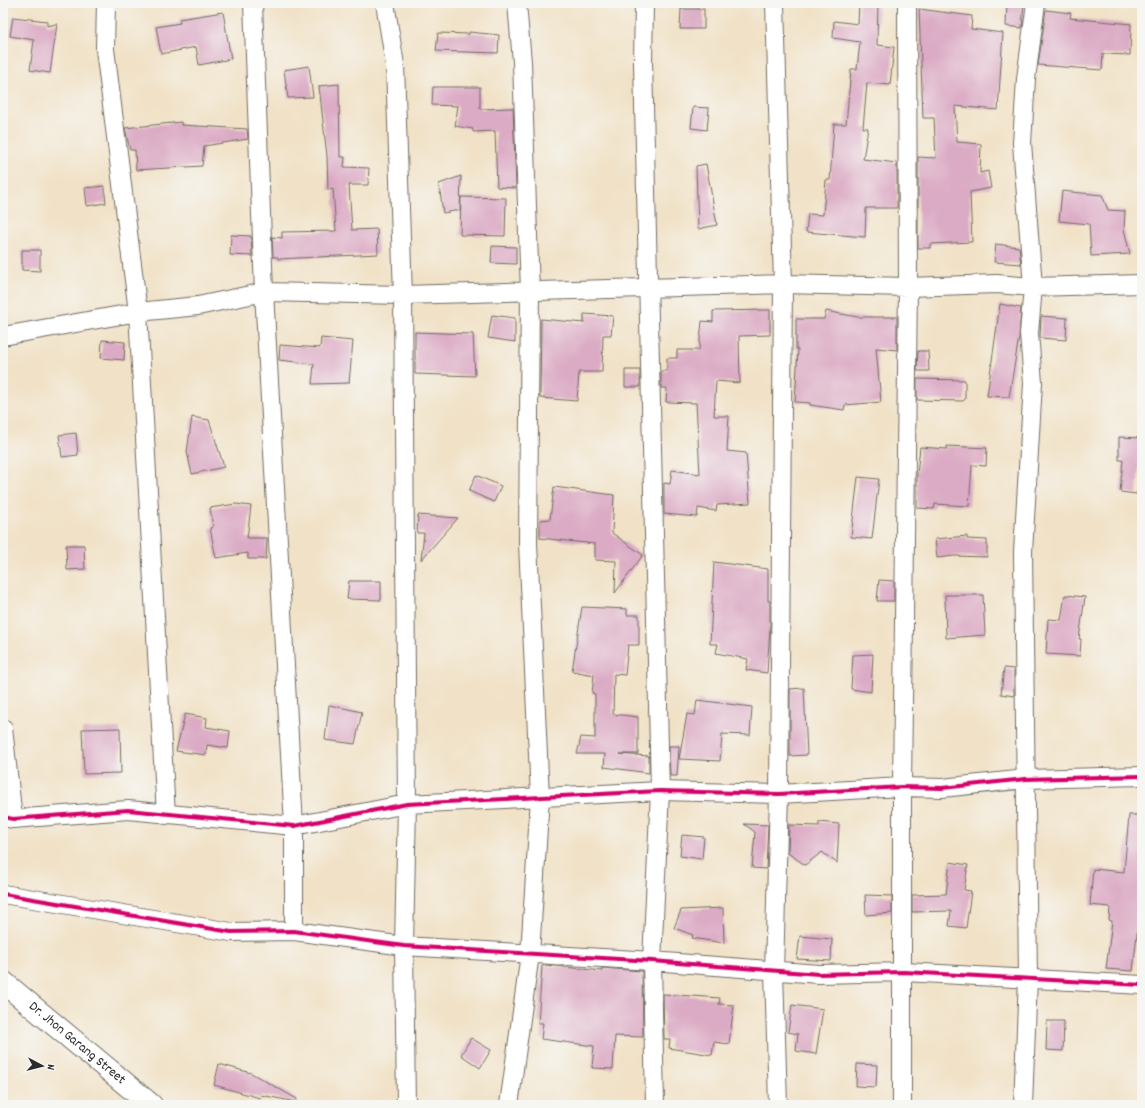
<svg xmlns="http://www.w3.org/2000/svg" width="1145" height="1108" viewBox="0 0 1145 1108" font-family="Dekko,sans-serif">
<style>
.building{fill:#dbaac4}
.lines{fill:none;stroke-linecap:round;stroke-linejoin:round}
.street-casing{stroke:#706b62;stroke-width:20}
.secondary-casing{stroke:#706b62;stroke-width:24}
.street{stroke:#fff;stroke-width:18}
.secondary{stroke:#fff;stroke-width:22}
.cycleway-casing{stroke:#f6f6f2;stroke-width:6}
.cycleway{stroke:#d6006c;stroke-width:4}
.labels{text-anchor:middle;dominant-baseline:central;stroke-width:3;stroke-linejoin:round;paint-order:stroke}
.street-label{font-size:14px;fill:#2b2b2b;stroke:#f6f6f2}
</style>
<rect width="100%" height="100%" fill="#f6f6f2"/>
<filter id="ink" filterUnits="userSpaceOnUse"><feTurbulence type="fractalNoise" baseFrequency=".025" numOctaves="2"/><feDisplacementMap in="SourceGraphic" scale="8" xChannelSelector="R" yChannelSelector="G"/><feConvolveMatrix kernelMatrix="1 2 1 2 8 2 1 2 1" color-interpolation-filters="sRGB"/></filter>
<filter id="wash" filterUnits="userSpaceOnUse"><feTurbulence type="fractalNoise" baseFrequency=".012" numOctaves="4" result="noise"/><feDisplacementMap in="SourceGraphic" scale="16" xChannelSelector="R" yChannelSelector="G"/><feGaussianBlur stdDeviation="0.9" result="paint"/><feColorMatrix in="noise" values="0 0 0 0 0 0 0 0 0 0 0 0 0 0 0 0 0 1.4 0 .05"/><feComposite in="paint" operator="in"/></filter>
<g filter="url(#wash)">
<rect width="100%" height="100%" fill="#f1e2c7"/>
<g id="blocks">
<path class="building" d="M859 3H878L877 45 894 47 890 85 867 83 863 128H868L863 159 897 163V208H866L865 237 806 232 808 214 823 215 826 180H830L834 124H846L851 69H857L860 42 833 38 834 21 858 24Z
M1007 3H1024L1022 28 1006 26Z
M681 9H704V29H680Z
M919 9 972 16 971 29 1003 33 998 110 955 106 957 142 981 144 980 173 988 171 991 188 970 192 972 242 930 244V248H918V157L936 158 934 118H923Z
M1046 10 1071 13 1070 18 1131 24 1130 55 1103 54 1102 70 1038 65Z
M223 12 231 59 199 65 196 47 161 54 156 27 180 23 179 19Z
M13 17 47 21V26L57 24 50 73 30 70 34 40 10 36Z
M469 32 499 35 498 53 436 51 438 33 469 34Z
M309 66 313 97 288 98 284 70Z
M339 84 340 157H345L344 167 369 168 368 185H349L352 230 377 229 378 254 278 259V257H273L272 237 282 238V232L336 231 333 189 328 190 327 156 319 86Z
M433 87H480V109L513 108 516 188 497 187 495 131 473 132V129L455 126 458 106 432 105Z
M693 107 709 108 707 130 691 128Z
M181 122V125L247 129 248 139 204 146 202 166 136 170 135 150H130L125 128Z
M706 164 717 225 698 229 696 166Z
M461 176 460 210 443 213 439 184Z
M104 186 106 203 87 206 85 188Z
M1062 191 1102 195 1108 210 1125 211 1124 229 1130 254 1091 256 1089 224 1059 221Z
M461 197 506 198 505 236 460 235Z
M231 235 251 236 252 256 230 255Z
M996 244 1019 247 1021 264 994 262Z
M492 246 516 247V264L491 263Z
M22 250H40V271L22 270Z
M1000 304 1021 308 1019 337 1009 397 987 396Z
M770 310V335L739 336 740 383 716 381 714 416H729L727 451 746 453 750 503 717 505 716 511 698 508 697 517 664 514V483L670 484 672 470 700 474 696 403 666 402 667 388H661V371H667V358H677V350H699L702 321 713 322V311Z
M826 311 857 317H897V350L876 348 881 402 845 405 844 410 810 405V403L795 402 798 349H796V319H824Z
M584 314 613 316 611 335H603L602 372H579L577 401 540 398 541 319 584 323Z
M492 315 515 318V342L488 338Z
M1041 316 1067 318 1066 340 1040 338Z
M415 332 473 334 475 376 415 374Z
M321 338 353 341 349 383 312 384 314 364 279 360 280 345 320 348Z
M102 340 125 342 124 360 101 358Z
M918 351H928L929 371H917Z
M625 370H640V387H625Z
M917 379 965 380V399L963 401 917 400Z
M192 417 209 420 224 467 192 474 187 452Z
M76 433 78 455 62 457 59 435Z
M1119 437 1141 438 1137 494 1120 492 1123 460H1119Z
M947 446 987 448 986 466 972 465 969 506 935 504 934 509 917 508V474L920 447 947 449Z
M476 475 501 486 494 502 469 491Z
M858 477 879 479 872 539 851 537Z
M554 487 614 495 612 533 643 555 615 593 616 561 595 560V544L540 538V520L550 519Z
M236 504 251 506 247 538H267L266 559H248V553L216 558 210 528 213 527 210 508Z
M418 515 458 518 421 560 424 533H417Z
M967 536V539L987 540V557L954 556 937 558 935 539Z
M66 545H84L85 569 67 570Z
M714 562 768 569V601H770V627L767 673 746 670 748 659 716 653 718 644H710Z
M879 580 894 581V601H877Z
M349 581H381V600L347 599Z
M945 595H983L985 635 946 638Z
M1065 595 1085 597 1079 639H1081L1080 656 1046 654 1048 619 1061 620Z
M582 607 627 609V615H639V645H628L625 675 614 674 613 714 638 717V754H620L649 756V773L604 767 605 754H577L581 737 595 738V694L592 693 594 675 572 671Z
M873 654 871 692 851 689 853 655Z
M1004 668 1014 669V696L1001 694Z
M804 688 807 755 790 756V689Z
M697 700 752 707 750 735 722 734 720 761 679 759 687 714 695 715Z
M329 705 362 712 355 744 325 740Z
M185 714 207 718 206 727 230 731 228 748 207 745 206 755 176 751Z
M120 728 121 773 84 774 82 729Z
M669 746H679L677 776H670Z
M1129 815H1142V924H1138L1133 971 1106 969 1112 921 1109 920 1110 907 1090 905 1093 869 1124 872Z
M819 822 839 824 837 863 822 852 805 865 788 853 789 825 819 826Z
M744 824 768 825 766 869 752 868 755 832Z
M682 835 704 837 702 859 680 856Z
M950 862 968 865 964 890 971 891 966 928 949 926 951 911 912 912V895L946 894Z
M865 895 892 896V913L866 915Z
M723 908 724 943 692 938 693 935 674 928 681 910Z
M800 936 832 939 831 961 797 959Z
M546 965 602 971V968L642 971 643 1037 615 1036 613 1069 592 1068 594 1046 541 1039 543 1023H538L542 966Z
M663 994 720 998 719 1004 734 1005 729 1044 714 1042 712 1055 669 1048 670 1039H664Z
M792 1005 823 1009 816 1054 796 1051 798 1034 788 1032Z
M1047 1021H1064L1063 1051 1046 1050Z
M471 1038 491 1050 480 1068 461 1055Z
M219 1064 251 1073 297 1099 296 1102 261 1095 260 1098 214 1085Z
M857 1064 877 1065 876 1087 856 1086Z"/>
</g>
</g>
<g filter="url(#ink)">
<use href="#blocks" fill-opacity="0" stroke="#706b62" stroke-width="1"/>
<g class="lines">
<g class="street-casing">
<path id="street" d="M106 3 105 49 138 312 166 815
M253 3 264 292 294 826V931
M385 3 395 65 403 295 407 804 404 946 406 1105
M644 3 643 62 660 791 652 961 655 1105
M775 3 783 284 779 794 774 971 778 1105
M3 336 138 312 198 306 264 292 403 295 783 284 908 287 997 284 1033 287 1142 284
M3 728 13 819
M3 817 13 819 128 810 294 826 407 804 660 791 779 794 902 787 942 788 1026 779 1142 776
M3 894 231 932 294 931 404 946 652 961 819 974 904 972 1142 985
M509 1105 530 954 540 797 528 543 530 292 522 62 517 3
M902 1105V787L908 287 907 3
M1023 1105 1028 978 1023 552 1033 383 1029 333 1033 287 1022 143 1026 79 1036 3"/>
</g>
<g class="secondary-casing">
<g id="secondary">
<path id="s1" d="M3 982 151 1105"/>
</g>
</g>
<use href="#street" class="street"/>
<use href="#secondary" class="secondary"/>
<g class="cycleway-casing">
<path id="cycleway" d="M3 817 13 819 128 810 294 826 407 804 660 791 779 794 902 787 942 788 1026 779 1142 776
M3 894 231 932 294 931 404 946 652 961 819 974 904 972 1142 985"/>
</g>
<use href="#cycleway" class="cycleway"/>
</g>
</g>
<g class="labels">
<g class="street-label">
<text stroke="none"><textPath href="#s1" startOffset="96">Dr. Jhon Garang Street</textPath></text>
</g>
</g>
<rect width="1145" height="1108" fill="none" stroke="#f6f6f2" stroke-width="16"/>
<g transform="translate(42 1066) rotate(97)" stroke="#f6f6f2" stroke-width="3" paint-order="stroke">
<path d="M0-3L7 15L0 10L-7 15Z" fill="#2b2b2b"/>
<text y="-6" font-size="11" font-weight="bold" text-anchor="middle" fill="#2b2b2b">N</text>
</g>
</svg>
